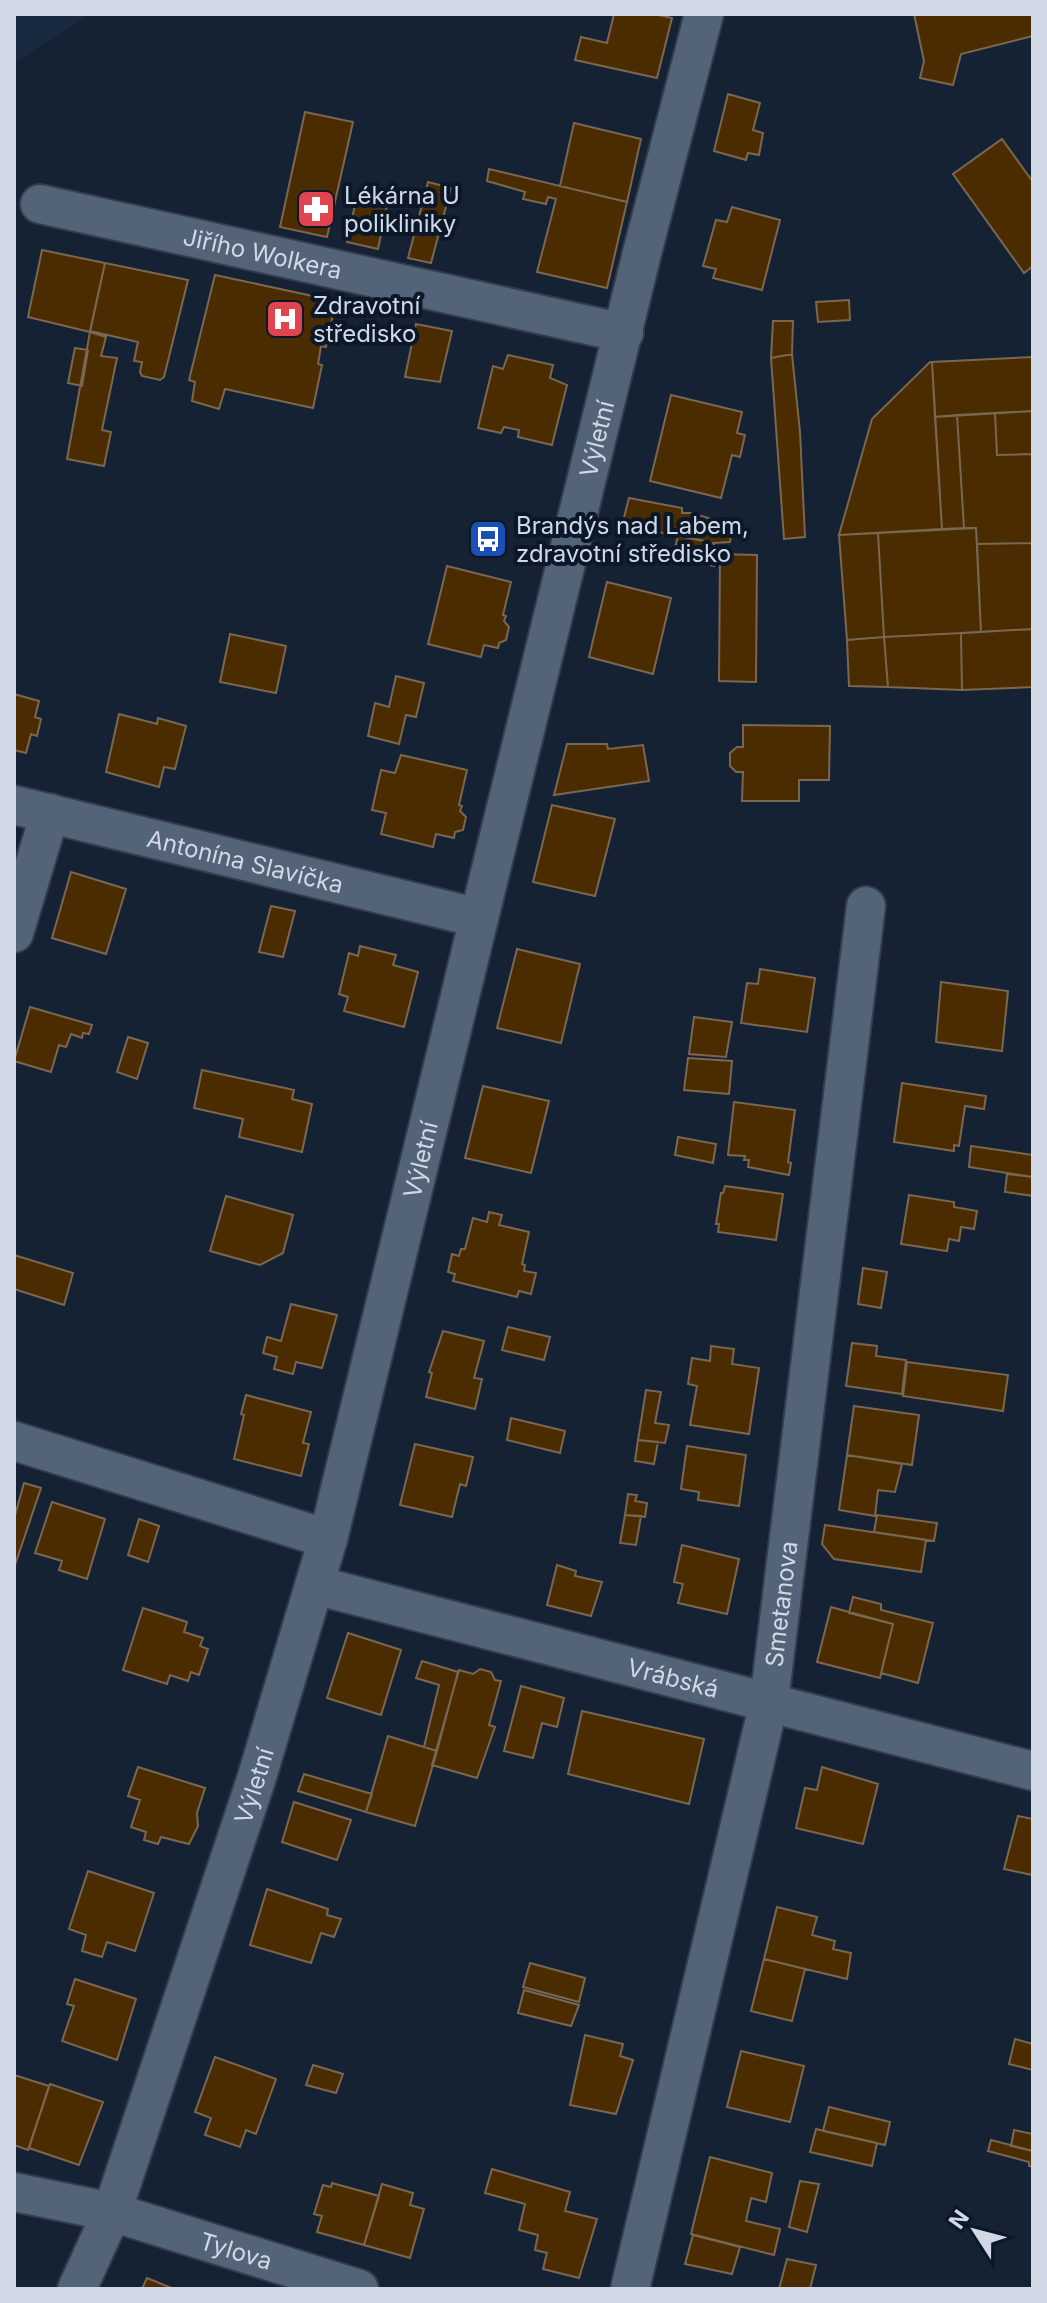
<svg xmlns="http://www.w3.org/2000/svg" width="1047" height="2303" viewBox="0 0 1047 2303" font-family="Inter,sans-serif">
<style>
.built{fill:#182940}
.building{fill:#4a2c00;stroke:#7a6752;stroke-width:2}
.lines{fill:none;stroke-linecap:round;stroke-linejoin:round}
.minor-casing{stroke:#333c4b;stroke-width:42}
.minor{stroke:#536378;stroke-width:38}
.labels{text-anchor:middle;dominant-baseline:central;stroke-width:8;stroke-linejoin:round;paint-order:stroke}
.poi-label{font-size:24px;fill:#d0d9e5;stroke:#0b1829;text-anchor:start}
.street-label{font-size:24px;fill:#d0d9e5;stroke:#0b1829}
</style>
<rect width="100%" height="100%" fill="#142233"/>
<path class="built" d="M14 14H91L14 63Z"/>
<path class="building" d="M614 14H654L672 18 657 78 575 60 581 37 607 43Z
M914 14H1033V36L961 54 953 85 920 78 924 61Z
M728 94 760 103 753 130 763 133 759 155 748 153 746 160 714 151Z
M305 112 353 122 327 237 280 227Z
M574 123 641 139 627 202 560 186Z
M1002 139 1033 182V266L1024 273 953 174Z
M489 169 627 202 607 288 537 272 556 199 548 197 546 204 523 199 525 192 487 181Z
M428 182 451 188 431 263 408 258Z
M356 200 387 206 378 249 347 242Z
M732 207 780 220 762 290 713 278 716 269 703 266 716 220 727 222Z
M42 250 105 263 90 332 28 317Z
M105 263 188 280 164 377 160 380 142 376 140 372 142 362 134 361 138 342 90 331Z
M215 275 336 301 326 347 321 346 318 364 322 365 313 408 225 389 219 409 192 401 195 382 189 380Z
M849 300 850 320 818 322 816 302Z
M773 321H793L792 354 771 358Z
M416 324 452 331 440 382 405 377Z
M90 332 106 337 101 356 117 358 102 430 111 432 104 466 67 459Z
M75 348 88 350 82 386 68 383Z
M792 354 800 432 805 537 784 539 771 358Z
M508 355 553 365 550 378 567 385 552 445 518 437 519 430 504 427 501 433 478 428 493 366 503 369Z
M1033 357V411L935 417 932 362Z
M930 362H932L942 529 839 535 872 419Z
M671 395 742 412 737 433 745 435 740 457 732 455 721 498 650 481Z
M1033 411V454L997 455 995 413Z
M995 413 997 455 1033 454V543L977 544 976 528H964L957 415Z
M957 415 964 528 942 529 935 417Z
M629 498 682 508V513H691L732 525 730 542 714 543 622 525Z
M976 528 981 632 884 637 878 533Z
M878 533 884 637 847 640 839 535Z
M678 535 714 543V566L673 557Z
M1033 543V629L981 632 977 544Z
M720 554 757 555 756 682 719 681Z
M447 566 511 582 503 615 506 616 504 621 509 627 506 640 499 643 498 648 484 645 481 657 428 644Z
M607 582 671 598 653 674 589 657Z
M1033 629V687L962 690 961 633Z
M961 633 962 690 888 687 884 637Z
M230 634 286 646 276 693 220 682Z
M884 637 888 687 849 686 847 640Z
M396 676 424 683 416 717 406 715 399 744 368 736 375 703 389 707Z
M14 694 39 701 35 717 41 719 37 736 31 734 26 753 14 750Z
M119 714 157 724 158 718 186 726 175 769 164 767 159 787 106 772Z
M743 725 830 726 829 780H799V801H742L743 772H736L730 766V753L737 747H743Z
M567 744H607L608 749 643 745 649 781 554 795Z
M401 755 467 770 459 805 462 806 460 811 466 817 463 830 455 832 454 838 436 834 433 847 381 834 386 813 372 810 381 770 395 773Z
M552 805 615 819 595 896 533 882Z
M71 872 126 889 106 954 52 938Z
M271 906 295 911 283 957 259 952Z
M360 946 396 955 393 965 418 972 404 1027 344 1011 348 997 339 994 349 953 358 956Z
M517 949 580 964 561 1043 497 1028Z
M760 969 815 978 807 1032 741 1023 747 983 758 984Z
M941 982 1008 991 1002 1051 936 1042Z
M30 1007 92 1025 89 1034 83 1033 82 1038 71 1034 66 1047 59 1045 51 1072 14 1061Z
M694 1017 732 1022 726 1057 689 1054Z
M128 1037 148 1043 137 1079 117 1072Z
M688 1058 732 1061 729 1094 684 1090Z
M202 1070 294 1090 292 1099 312 1104 302 1152 239 1137 243 1119 194 1108Z
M902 1083 986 1096 984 1109 965 1106 959 1146 954 1145V1151L894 1142Z
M483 1086 549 1101 531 1173 465 1158Z
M734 1102 795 1110 788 1162 791 1163 789 1175 748 1167 749 1160H744L745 1156 728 1155Z
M678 1137 716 1144 713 1163 675 1155Z
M971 1146 1033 1155V1177L969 1167Z
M1007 1174 1033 1177V1196L1005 1192Z
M725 1186 783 1194 776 1240 718 1232 719 1224H716L721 1193H723Z
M909 1195 954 1202V1207L977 1211 974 1229 961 1227 959 1241 949 1239 947 1251 901 1244Z
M226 1196 293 1215 283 1253 260 1265 210 1251Z
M489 1212 502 1215 499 1225 529 1232 522 1264 525 1265 524 1271 536 1273 531 1294 519 1291 517 1297 453 1281 455 1274 448 1272 452 1254 459 1256 461 1249H465L473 1218 487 1222Z
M14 1255 73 1273 64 1305 14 1289Z
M863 1268 887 1272 881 1308 858 1304Z
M291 1304 337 1315 322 1368 296 1362 293 1374 274 1369 277 1357 263 1353 267 1337 281 1341Z
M508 1327 550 1337 544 1360 502 1350Z
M443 1331 484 1341 474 1378 482 1379 475 1409 426 1397 432 1373 429 1372Z
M852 1343 877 1346 876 1356 906 1360 902 1394 846 1386Z
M711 1346 734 1349 732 1364 759 1368 749 1434 690 1425 697 1386 688 1384 692 1358 710 1361Z
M907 1362 1008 1375 1003 1411 903 1396Z
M646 1390 661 1392 655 1423 669 1425 665 1443 638 1440Z
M246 1395 311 1412 303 1443 309 1444 301 1476 234 1459 244 1415 241 1414Z
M854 1406 919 1415 912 1465 847 1455Z
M511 1418 565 1431 560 1453 507 1440Z
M638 1440 658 1442 654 1464 635 1461Z
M415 1444 473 1457 466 1486 460 1484 452 1517 400 1505Z
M687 1446 746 1455 739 1506 698 1500 699 1492 681 1489Z
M847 1455 902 1464 895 1492 878 1490 875 1516 839 1510Z
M24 1483 41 1488 14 1568V1519Z
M628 1494 637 1495 635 1501 647 1503 645 1517 625 1515Z
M52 1502 105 1519 87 1579 59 1570 62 1561 35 1553Z
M625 1515 641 1516 636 1545 620 1543Z
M877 1515 937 1523 934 1541 874 1532Z
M139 1519 159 1526 148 1562 128 1555Z
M825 1525 926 1540 921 1572 834 1559 822 1544Z
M682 1545 739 1559 727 1614 678 1603 683 1584 674 1582Z
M557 1565 576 1571 575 1576 602 1582 591 1616 547 1605Z
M853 1597 881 1604V1610L933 1623 918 1683 881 1673 893 1624 849 1613Z
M831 1607 893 1624 880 1678 817 1662Z
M143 1608 187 1622 184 1632 203 1638 200 1646 208 1649 199 1675 191 1672 188 1681 170 1675 167 1684 123 1670Z
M348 1633 401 1650 381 1715 327 1698Z
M422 1661 458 1672 437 1751 424 1747 439 1685 416 1678Z
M480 1669 491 1672 495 1680 501 1681 489 1725 495 1727 477 1778 432 1765 459 1670 473 1674Z
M521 1686 564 1698 557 1727 542 1723 533 1758 504 1751Z
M582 1711 704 1739 689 1804 568 1774Z
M388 1736 437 1751 415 1826 366 1812Z
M138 1767 205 1788 197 1813 198 1826 189 1844 161 1837 158 1844 144 1840 146 1832 131 1827 140 1800 128 1796Z
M822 1767 878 1784 863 1844 796 1828 805 1788 817 1790Z
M304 1774 372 1794 366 1812 298 1791Z
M294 1802 351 1820 337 1860 282 1842Z
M1018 1816 1033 1819 1032 1875 1004 1869Z
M88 1871 154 1893 135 1951 107 1942 102 1957 82 1951 86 1935 69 1929Z
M267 1889 328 1909 327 1915 341 1919 334 1937 321 1933 311 1963 250 1945Z
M777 1907 817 1917 812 1935 835 1941 833 1949 851 1953 847 1979 764 1959Z
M764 1959 805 1969 792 2021 751 2011Z
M530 1963 585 1978 579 2002 523 1987Z
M75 1979 136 1999 117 2060 62 2041 74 2006 67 2004Z
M524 1990 579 2005 571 2026 518 2013Z
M585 2035 623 2044 620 2056 633 2060 616 2114 570 2105Z
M1015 2039 1033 2044V2070L1009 2064Z
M741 2051 804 2066 790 2122 727 2107Z
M215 2057 276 2079 256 2134 246 2130 240 2147 205 2135 211 2118 195 2112Z
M313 2065 343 2074 336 2093 306 2085Z
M14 2075 49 2086 28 2150 14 2145Z
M50 2084 103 2102 79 2165 29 2148Z
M829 2107 890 2122 885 2145 823 2131Z
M816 2129 877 2143 872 2166 810 2152Z
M1014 2130 1033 2134V2151L1011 2146Z
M991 2140 1033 2151V2167L1029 2166V2162L988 2151Z
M710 2157 772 2173 766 2202 751 2198 746 2221 780 2229 774 2255 691 2234Z
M492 2169 570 2192 565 2211 597 2219 579 2278 543 2269 547 2253 535 2250 538 2235 519 2230 525 2204 485 2193Z
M800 2181 819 2184 807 2232 789 2227Z
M332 2183 379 2196 364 2245 317 2232 322 2216 314 2214 323 2185 331 2187Z
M382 2184 413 2193 410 2205 424 2209 410 2258 364 2245Z
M693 2235 740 2247 732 2274 685 2264Z
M787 2259 816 2265 810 2289H779Z
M147 2278 174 2289H142Z"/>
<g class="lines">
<g class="minor-casing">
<g id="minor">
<path id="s1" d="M40 204 624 333"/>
<path id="s2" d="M14 805 479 918"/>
<path d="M14 933 50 813"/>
<path d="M14 1441 328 1539"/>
<path id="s3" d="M315 1585 1033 1771"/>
<path id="s4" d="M14 2192 112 2212 359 2289"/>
<path id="s5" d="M77 2289 112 2212 256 1780 328 1539 479 918 642 253 704 14"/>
<path id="s6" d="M630 2289 769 1702 866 906"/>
</g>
</g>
<use href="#minor" class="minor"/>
</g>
<defs>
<g id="pharmacy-square" transform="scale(2)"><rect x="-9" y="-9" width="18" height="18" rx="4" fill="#e0444e" stroke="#0b1829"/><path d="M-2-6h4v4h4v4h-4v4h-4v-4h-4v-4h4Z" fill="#fff"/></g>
<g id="hospital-square" transform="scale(2)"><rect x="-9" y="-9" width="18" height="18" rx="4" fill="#e0444e" stroke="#0b1829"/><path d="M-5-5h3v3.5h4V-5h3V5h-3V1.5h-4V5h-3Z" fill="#fff"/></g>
<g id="bus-square" transform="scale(2)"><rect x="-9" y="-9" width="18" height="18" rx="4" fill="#1a4fb4" stroke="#0b1829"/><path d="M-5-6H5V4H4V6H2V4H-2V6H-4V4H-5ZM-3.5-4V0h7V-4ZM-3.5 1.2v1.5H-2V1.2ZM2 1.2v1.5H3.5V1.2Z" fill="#fff"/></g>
</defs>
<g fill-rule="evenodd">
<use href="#pharmacy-square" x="316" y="209"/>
<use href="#hospital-square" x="285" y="319"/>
<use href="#bus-square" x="488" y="539"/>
</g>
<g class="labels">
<g class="poi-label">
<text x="344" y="195">Lékárna U<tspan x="344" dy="28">polikliniky</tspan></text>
<text x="313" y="305">Zdravotní<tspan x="313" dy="28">středisko</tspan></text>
<text x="516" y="525">Brandýs nad Labem,<tspan x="516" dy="28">zdravotní středisko</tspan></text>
</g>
<g class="street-label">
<text stroke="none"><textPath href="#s1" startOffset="228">Jiřího Wolkera</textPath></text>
<text stroke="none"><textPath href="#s5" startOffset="1924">Výletní</textPath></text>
<text stroke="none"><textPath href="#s2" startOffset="238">Antonína Slavíčka</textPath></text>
<text stroke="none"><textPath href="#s5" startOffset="1182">Výletní</textPath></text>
<text stroke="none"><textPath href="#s6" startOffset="702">Smetanova</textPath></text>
<text stroke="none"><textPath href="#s3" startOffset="370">Vrábská</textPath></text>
<text stroke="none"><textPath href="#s5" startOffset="534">Výletní</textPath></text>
<text stroke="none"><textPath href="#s4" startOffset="230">Tylova</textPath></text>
</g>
</g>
<rect width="1047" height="2303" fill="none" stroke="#d0d9e5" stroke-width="32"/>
<g transform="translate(975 2231) rotate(306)" stroke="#0b1829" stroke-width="6" paint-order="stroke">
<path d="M0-6L14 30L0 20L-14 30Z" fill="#d0d9e5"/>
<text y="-12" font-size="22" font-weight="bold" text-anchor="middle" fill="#d0d9e5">N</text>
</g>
</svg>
